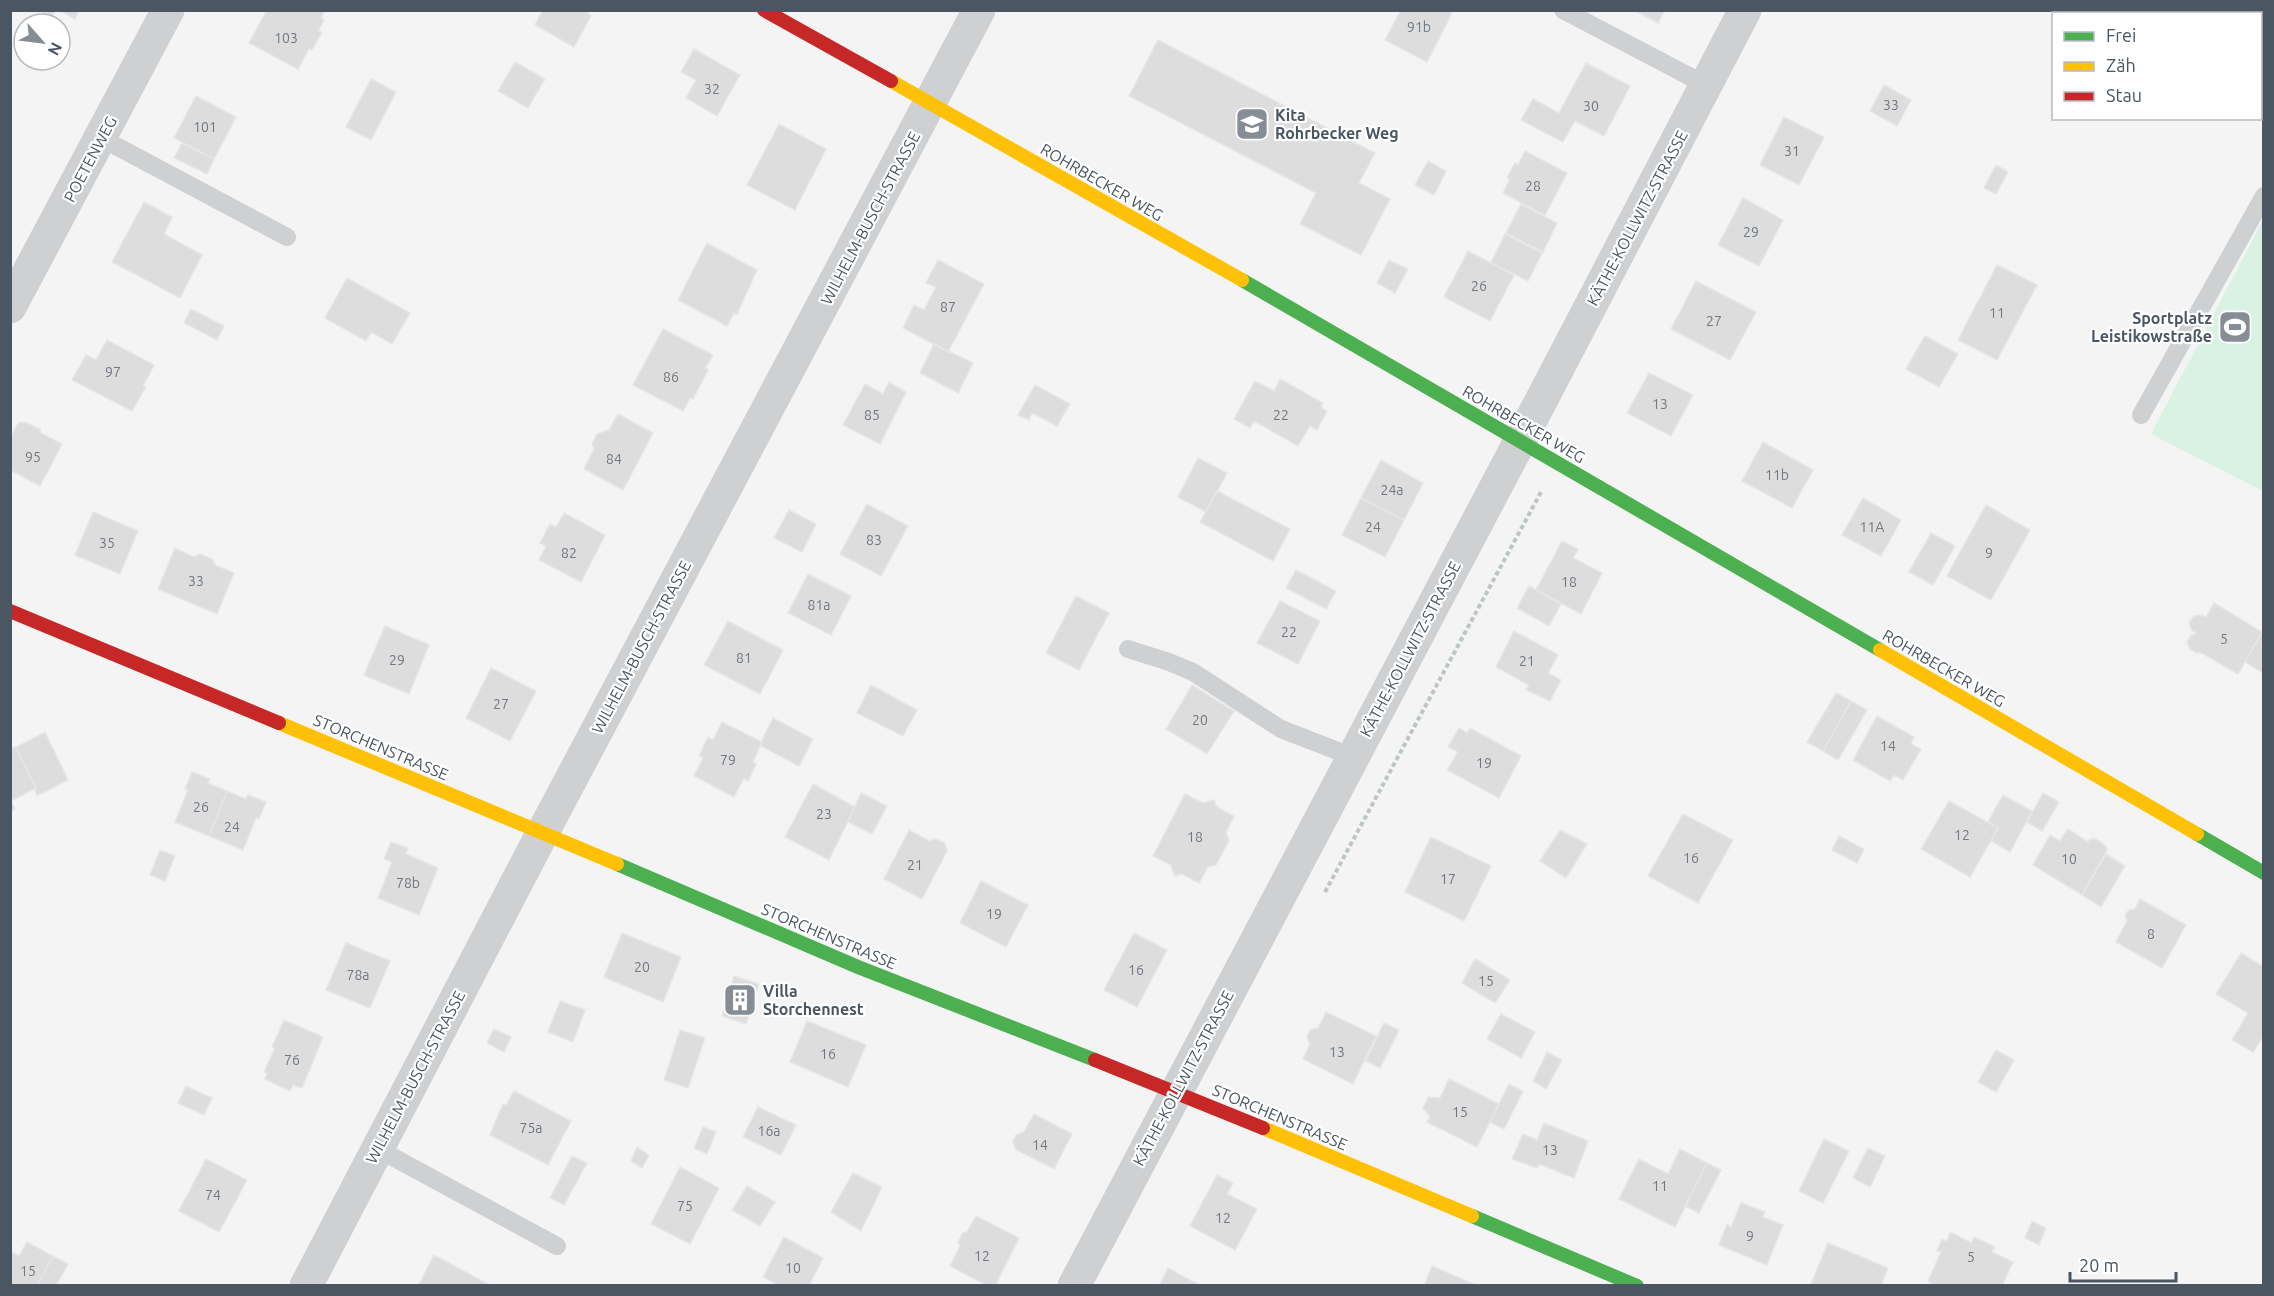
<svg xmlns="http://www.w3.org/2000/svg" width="2274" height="1296" viewBox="0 0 2274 1296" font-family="Ubuntu,sans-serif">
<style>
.green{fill:#d9f2e3}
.building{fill:#ddddde;stroke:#e5e6e7;stroke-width:1.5}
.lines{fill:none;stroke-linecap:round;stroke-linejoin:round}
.path{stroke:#bcc7c4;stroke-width:4;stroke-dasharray:4.5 3;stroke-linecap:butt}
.lane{stroke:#ced0d2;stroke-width:18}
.street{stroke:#ced0d2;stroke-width:33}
.fast{stroke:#4caf50;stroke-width:14}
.slow{stroke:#ffc107;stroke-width:14}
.jam{stroke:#c62828;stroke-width:14}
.labels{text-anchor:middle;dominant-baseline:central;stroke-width:4.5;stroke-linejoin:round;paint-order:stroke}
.number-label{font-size:14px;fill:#707881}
.poi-label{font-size:16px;font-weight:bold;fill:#4a5661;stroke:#fff;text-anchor:start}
.street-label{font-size:16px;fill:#4a5661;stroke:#fff}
</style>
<rect width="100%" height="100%" fill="#f4f4f4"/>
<path class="green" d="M2263 220 2264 491H2263L2151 434Z"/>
<path class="building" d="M39 10H55L52 18Z
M59 10H79L75 19Z
M267 10H325L321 18 324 20 318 31 322 32 312 50 309 49 298 69 249 43Z
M543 10H585L591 16 574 47 535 25Z
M1401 10H1447L1452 13 1427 62 1385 40Z
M1634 10H1665L1658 23Z
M1158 40 1375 153 1359 183 1390 199 1361 255 1300 224 1316 193 1129 96Z
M694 49 740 75 717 116 686 98 696 80 681 72Z
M515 62 545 79 528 108 498 91Z
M1586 63 1630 86 1604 136 1575 121 1563 142 1521 120 1533 99 1559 113Z
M371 79 396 92 371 140 346 127Z
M1884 85 1911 100 1897 126 1870 111Z
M196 96 236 117 214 159 174 138Z
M1784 117 1824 137 1799 185 1760 165Z
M779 124 826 149 795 210 747 185Z
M182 143 214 159 207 174 174 158Z
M1525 151 1567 173 1545 215 1503 193 1510 179 1507 178 1515 163 1518 165Z
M1428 161 1446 171 1434 195 1415 185Z
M1996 165 2008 172 1996 194 1984 188Z
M1743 198 1783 220 1759 266 1718 245Z
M144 202 172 217 164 234 202 255 180 298 112 262Z
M1521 204 1557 223 1543 252 1506 233Z
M1505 234 1542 253 1528 281 1491 263Z
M707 243 757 270 737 314 734 313 727 326 678 300Z
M1468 251 1514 275 1490 321 1444 297Z
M938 260 984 284 948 352 903 328 914 305 924 310 936 287 926 283Z
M1389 260 1408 269 1395 293 1377 283Z
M1997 265 2037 285 1997 360 1958 340Z
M347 278 410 313 392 344 371 332 366 341 325 318Z
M1696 281 1756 312 1730 360 1671 329Z
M191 309 224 326 217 340 184 323Z
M663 329 713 355 705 368 708 370 693 399 690 398 683 411 633 385Z
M1925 336 1958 354 1939 387 1906 369Z
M107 340 154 365 143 386 146 387 132 411 72 380 86 355 96 360Z
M934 344 973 363 958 393 920 373Z
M1649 373 1693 395 1671 436 1627 413Z
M1280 379 1323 403 1321 407 1327 411 1317 430 1310 426 1298 446 1254 421 1250 428 1234 419 1255 381 1274 391Z
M889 382 906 392 880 444 843 425 865 384 883 394Z
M1035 385 1070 404 1057 426 1032 413 1029 420 1018 415Z
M618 414 653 433 623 490 584 469 594 449 592 444 597 434 609 430Z
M19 422 27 423 40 429 41 433 62 444 40 486 10 470V438Z
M1763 442 1813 470 1792 508 1742 481Z
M1198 458 1227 473 1206 512 1178 497Z
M1381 460 1423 483 1404 520 1361 498Z
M1217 491 1290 529 1273 561 1200 522Z
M1361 498 1404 520 1385 557 1342 535Z
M1863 498 1901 520 1881 556 1842 535Z
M867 504 908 526 881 576 840 554Z
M1986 505 2030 530 1991 600 1947 576Z
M789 510 816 524 802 552 774 538Z
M93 512 138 531 120 574 75 555Z
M564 513 605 535 581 582 539 560 546 546 540 543 550 524 556 527Z
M1931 533 1955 546 1933 585 1909 572Z
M1562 541 1578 549 1573 558 1602 573 1581 614 1536 590Z
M175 548 194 557 200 554 212 559 215 565 234 573 217 614 158 589Z
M1296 570 1336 591 1326 609 1286 588Z
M808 574 851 596 831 635 788 613Z
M1529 586 1561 604 1549 626 1517 608Z
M1076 596 1109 613 1079 670 1046 653Z
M1280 601 1320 621 1298 664 1257 643Z
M2214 603 2262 632 2238 674 2200 652 2197 653 2190 649 2187 642 2191 635H2195L2196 633 2191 630 2189 622 2194 616 2201 615 2206 617Z
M728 621 783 650 760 694 704 665Z
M385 626 429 645 409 694 364 675Z
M1514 631 1558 655 1548 673 1561 680 1550 701 1526 690 1529 685 1496 667Z
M2262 632H2264L2263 673 2245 662Z
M491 668 536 691 510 741 466 718Z
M871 685 917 710 903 736 857 713Z
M1192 685 1234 711 1207 754 1166 729Z
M1836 693 1851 701 1823 751 1807 742Z
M1851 701 1867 710 1838 760 1823 751Z
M1877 716 1914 737 1911 744 1921 749 1903 780 1894 775 1890 781 1853 760Z
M773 718 813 739 799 766 761 746 762 742H761Z
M722 722 762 742 753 762 756 764 748 781 744 778 734 797 694 776 703 758 699 756 708 737 713 740Z
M1459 728 1467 733 1470 728 1521 756 1499 798 1447 770 1458 752 1448 747Z
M45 732 68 780 37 796 35 789 36 788 16 747Z
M16 747 36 788 11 801 15 809 10 811V749Z
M192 772 210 779 208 783 227 791 209 836 175 822 188 790 185 789Z
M813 784 855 807 829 860 785 837Z
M227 791 246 799 248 795 266 802 259 819 256 818 243 850 209 836Z
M861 793 887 806 872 834 848 822Z
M2043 793 2059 802 2042 831 2027 822Z
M1185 794 1203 803 1214 800 1217 807 1234 816 1226 832 1229 841 1216 865 1208 867 1199 883 1182 874 1174 876 1171 865 1153 856Z
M2003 795 2032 811 2010 852 1991 841 1998 828 1988 822Z
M1949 801 1998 828 1970 877 1921 849Z
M1683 814 1733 840 1698 903 1648 876Z
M2068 829 2088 842 2090 839H2096L2106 846 2107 850 2082 895 2033 865 2050 835 2060 841Z
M909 830 929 841 936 839 945 843 947 851 922 899 884 879Z
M1560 830 1587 844 1566 878 1540 861Z
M1839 836 1864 849 1857 863 1832 850Z
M1431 837 1491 866 1464 921 1405 892Z
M391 842 408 848 406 854 438 868 419 915 378 898 392 862 384 859Z
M160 850 175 856 165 881 150 875Z
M2106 854 2125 866 2101 907 2082 895Z
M981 881 1028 905 1006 947 960 923Z
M2140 899 2186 925 2162 968 2116 942 2127 921 2125 915 2129 910 2135 909Z
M622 933 681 957 663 1002 604 977Z
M1134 933 1167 950 1137 1007 1104 990Z
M346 943 390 961 370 1008 326 990Z
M2241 953 2264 967V1035L2253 1052 2232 1040 2248 1013 2216 994Z
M1475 959 1510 980 1495 1003 1462 983Z
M734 976 759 984 746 1024 722 1016Z
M560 1001 585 1010 573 1042 548 1032Z
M1326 1012 1376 1036 1353 1084 1303 1059 1310 1044 1307 1037 1310 1030 1318 1028Z
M1501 1014 1535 1032 1521 1058 1487 1039Z
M284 1020 323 1037 302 1088 293 1085 290 1091 265 1079 267 1073 264 1072 275 1048 272 1047Z
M807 1021 866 1045 848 1087 790 1062Z
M1384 1023 1399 1030 1380 1068 1366 1061Z
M494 1029 511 1037 504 1052 487 1043Z
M680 1030 705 1038 688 1088 664 1080Z
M1996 1050 2014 1060 1996 1092 1978 1082Z
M1547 1052 1562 1060 1546 1089 1533 1081Z
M1449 1079 1499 1104 1477 1147 1427 1122 1430 1117 1423 1108 1428 1097 1440 1098Z
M1509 1084 1523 1091 1504 1129 1490 1122Z
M186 1086 212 1098 204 1115 178 1103Z
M514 1091 571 1121 548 1165 490 1135 503 1104 506 1105Z
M758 1107 796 1125 781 1155 743 1137Z
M1034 1114 1072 1134 1054 1169 1015 1149 1013 1141 1016 1135 1024 1132Z
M1544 1123 1588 1141 1574 1178 1539 1164 1537 1168 1512 1159 1523 1134 1537 1140Z
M703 1127 716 1132 707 1154 694 1148Z
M1824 1139 1849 1151 1823 1203 1799 1191Z
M637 1147 649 1155 642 1168 631 1161Z
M1868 1148 1885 1156 1870 1187 1853 1178Z
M1680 1149 1707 1163 1675 1227 1619 1199 1639 1159 1668 1174Z
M572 1156 587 1163 564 1205 550 1198Z
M206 1159 247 1180 219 1232 179 1211Z
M1707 1163 1721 1170 1699 1213 1685 1206Z
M680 1167 719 1188 690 1244 651 1224Z
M853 1173 882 1187 861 1231 831 1212Z
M1217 1175 1233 1183 1227 1194 1257 1209 1235 1250 1190 1226Z
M747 1186 775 1202 760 1226 732 1210Z
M1741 1203 1765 1212 1763 1217 1783 1225 1767 1265 1719 1245 1727 1224 1731 1227Z
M976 1216 1019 1238 995 1286H988L950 1266 960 1246 958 1242 963 1233 967 1232Z
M2032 1221 2046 1228 2039 1245 2025 1238Z
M1950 1232 1972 1243 1974 1237 1995 1247 1992 1252 2013 1262 2002 1286H1936L1928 1281 1941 1252 1937 1251 1942 1239 1947 1241Z
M784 1237 823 1258 809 1286H780L763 1277Z
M27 1242 53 1256 37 1286H10V1251L19 1256Z
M1828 1243 1888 1268 1881 1286H1816L1811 1284Z
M434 1255 488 1284V1286H418Z
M53 1256 68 1264 56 1286H37Z
M1432 1266 1478 1286H1424Z
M1168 1268 1201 1286H1159Z"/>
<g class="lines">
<path class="path" d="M1325 892 1541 492"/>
<path class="lane" d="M1563 10 1706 85
M101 138 287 237
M2141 415 2264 196
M1128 649 1169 662 1193 672 1281 729 1353 757
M378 1149 557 1246"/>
<path class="street" d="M10 307 168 10
M306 1286 543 832 979 10
M1074 1286 1520 441 1745 10"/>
<path class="fast" d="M1242 280 1880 650
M2197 834 2264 873
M617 864 858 967 1095 1060
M1472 1216 1637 1286"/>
<path class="slow" d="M891 81 1242 280
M1880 650 2197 834
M279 723 617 864
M1263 1128 1472 1216"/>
<path class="jam" d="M764 10 891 81
M10 611 279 723
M1095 1060 1263 1128"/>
</g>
<defs>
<g id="school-square" transform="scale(1.725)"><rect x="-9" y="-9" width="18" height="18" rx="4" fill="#868d94" stroke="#fff"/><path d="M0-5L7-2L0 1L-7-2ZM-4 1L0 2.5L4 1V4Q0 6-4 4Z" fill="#fff"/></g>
<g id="stadium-square" transform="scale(1.725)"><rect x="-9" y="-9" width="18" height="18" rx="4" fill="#868d94" stroke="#fff"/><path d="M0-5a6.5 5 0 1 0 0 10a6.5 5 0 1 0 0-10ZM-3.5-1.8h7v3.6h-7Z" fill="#fff"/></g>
<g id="building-square" transform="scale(1.725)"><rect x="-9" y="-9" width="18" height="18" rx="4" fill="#868d94" stroke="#fff"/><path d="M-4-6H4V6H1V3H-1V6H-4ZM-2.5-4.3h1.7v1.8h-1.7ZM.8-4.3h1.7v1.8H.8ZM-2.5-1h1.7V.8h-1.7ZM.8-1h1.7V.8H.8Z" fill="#fff"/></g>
</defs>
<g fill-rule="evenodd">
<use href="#school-square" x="1252" y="124"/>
<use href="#stadium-square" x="2235" y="327"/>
<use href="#building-square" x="740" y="1000"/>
</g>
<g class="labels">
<g class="number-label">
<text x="1419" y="27">91b</text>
<text x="286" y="38">103</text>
<text x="712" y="89">32</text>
<text x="1891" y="105">33</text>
<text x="1591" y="106">30</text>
<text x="205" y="127">101</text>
<text x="1792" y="151">31</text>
<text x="1533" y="186">28</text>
<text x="1751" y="232">29</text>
<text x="1479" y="286">26</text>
<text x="948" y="307">87</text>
<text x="1997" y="313">11</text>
<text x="1714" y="321">27</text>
<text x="113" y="372">97</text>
<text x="671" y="377">86</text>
<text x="1660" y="404">13</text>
<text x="872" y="415">85</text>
<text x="1281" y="415">22</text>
<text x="33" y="457">95</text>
<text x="614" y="459">84</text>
<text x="1777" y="475">11b</text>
<text x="1392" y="490">24a</text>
<text x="1373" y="527">24</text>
<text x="1872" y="527">11A</text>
<text x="874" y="540">83</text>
<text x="107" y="543">35</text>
<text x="569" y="553">82</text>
<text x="1989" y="553">9</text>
<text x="196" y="581">33</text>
<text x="1569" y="582">18</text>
<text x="819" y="605">81a</text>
<text x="1289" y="632">22</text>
<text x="2224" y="639">5</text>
<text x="744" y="658">81</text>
<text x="397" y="660">29</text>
<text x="1527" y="661">21</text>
<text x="501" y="704">27</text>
<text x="1200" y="720">20</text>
<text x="1888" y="746">14</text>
<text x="728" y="760">79</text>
<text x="1484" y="763">19</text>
<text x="201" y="807">26</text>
<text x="824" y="814">23</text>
<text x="232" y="827">24</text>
<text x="1962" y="835">12</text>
<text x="1195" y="837">18</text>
<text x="1691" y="858">16</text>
<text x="2069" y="859">10</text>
<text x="915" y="865">21</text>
<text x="1448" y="879">17</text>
<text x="408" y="883">78b</text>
<text x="994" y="914">19</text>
<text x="2151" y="934">8</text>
<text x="642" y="967">20</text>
<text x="1136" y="970">16</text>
<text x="358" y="975">78a</text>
<text x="1486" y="981">15</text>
<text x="1337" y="1052">13</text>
<text x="828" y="1054">16</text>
<text x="292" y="1060">76</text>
<text x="1460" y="1112">15</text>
<text x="531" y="1128">75a</text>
<text x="769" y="1131">16a</text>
<text x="1040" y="1145">14</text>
<text x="1550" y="1150">13</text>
<text x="1660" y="1186">11</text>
<text x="213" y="1195">74</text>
<text x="685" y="1206">75</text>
<text x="1223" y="1218">12</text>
<text x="1750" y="1236">9</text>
<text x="982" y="1256">12</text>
<text x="1971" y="1257">5</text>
<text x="793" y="1268">10</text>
<text x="28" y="1271">15</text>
</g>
<g class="poi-label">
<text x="1275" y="115">Kita<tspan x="1275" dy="18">Rohrbecker Weg</tspan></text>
<text x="2212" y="318" text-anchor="end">Sportplatz<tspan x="2212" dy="18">Leistikowstraße</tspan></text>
<text x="763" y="991">Villa<tspan x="763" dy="18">Storchennest</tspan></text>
</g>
<g class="street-label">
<text transform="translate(90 159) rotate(-62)">POETENWEG</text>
<text transform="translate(1102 182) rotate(30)">ROHRBECKER WEG</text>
<text transform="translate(870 218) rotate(-62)">WILHELM-BUSCH-STRASSE</text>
<text transform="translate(1637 218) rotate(-62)">KÄTHE-KOLLWITZ-STRASSE</text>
<text transform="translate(1524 424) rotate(30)">ROHRBECKER WEG</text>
<text transform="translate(641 647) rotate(-62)">WILHELM-BUSCH-STRASSE</text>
<text transform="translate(1410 649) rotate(-62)">KÄTHE-KOLLWITZ-STRASSE</text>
<text transform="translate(1944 668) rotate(30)">ROHRBECKER WEG</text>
<text transform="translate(381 747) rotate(23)">STORCHENSTRASSE</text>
<text transform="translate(829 936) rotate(23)">STORCHENSTRASSE</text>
<text transform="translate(415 1077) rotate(-62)">WILHELM-BUSCH-STRASSE</text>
<text transform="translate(1183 1078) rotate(-62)">KÄTHE-KOLLWITZ-STRASSE</text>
<text transform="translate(1280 1117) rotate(23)">STORCHENSTRASSE</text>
</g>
</g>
<rect width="2274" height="1296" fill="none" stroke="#4a5661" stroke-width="24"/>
<rect x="2052" y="12" width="210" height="108" fill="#ffffff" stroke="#b7bbc0" stroke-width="1.5"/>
<rect x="2064" y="32" width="30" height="9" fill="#4caf50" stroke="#b7bbc0" stroke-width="1.5"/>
<text x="2106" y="42" font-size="18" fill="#4a5661">Frei</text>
<rect x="2064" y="62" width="30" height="9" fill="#ffc107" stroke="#b7bbc0" stroke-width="1.5"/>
<text x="2106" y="72" font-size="18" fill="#4a5661">Zäh</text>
<rect x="2064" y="92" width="30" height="9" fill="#c62828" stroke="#b7bbc0" stroke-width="1.5"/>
<text x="2106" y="102" font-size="18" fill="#4a5661">Stau</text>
<g transform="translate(42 42) rotate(118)"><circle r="28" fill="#ffffff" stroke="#b7bbc0" stroke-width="1.5"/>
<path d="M0-4.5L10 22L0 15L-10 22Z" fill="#868d94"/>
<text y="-9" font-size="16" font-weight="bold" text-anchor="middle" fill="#4a5661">N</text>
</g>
<path d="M2070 1272v9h106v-9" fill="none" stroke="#4a5661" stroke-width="3"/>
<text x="2079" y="1272" font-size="18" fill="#4a5661" stroke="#ffffff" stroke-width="4.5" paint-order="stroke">20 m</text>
</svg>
